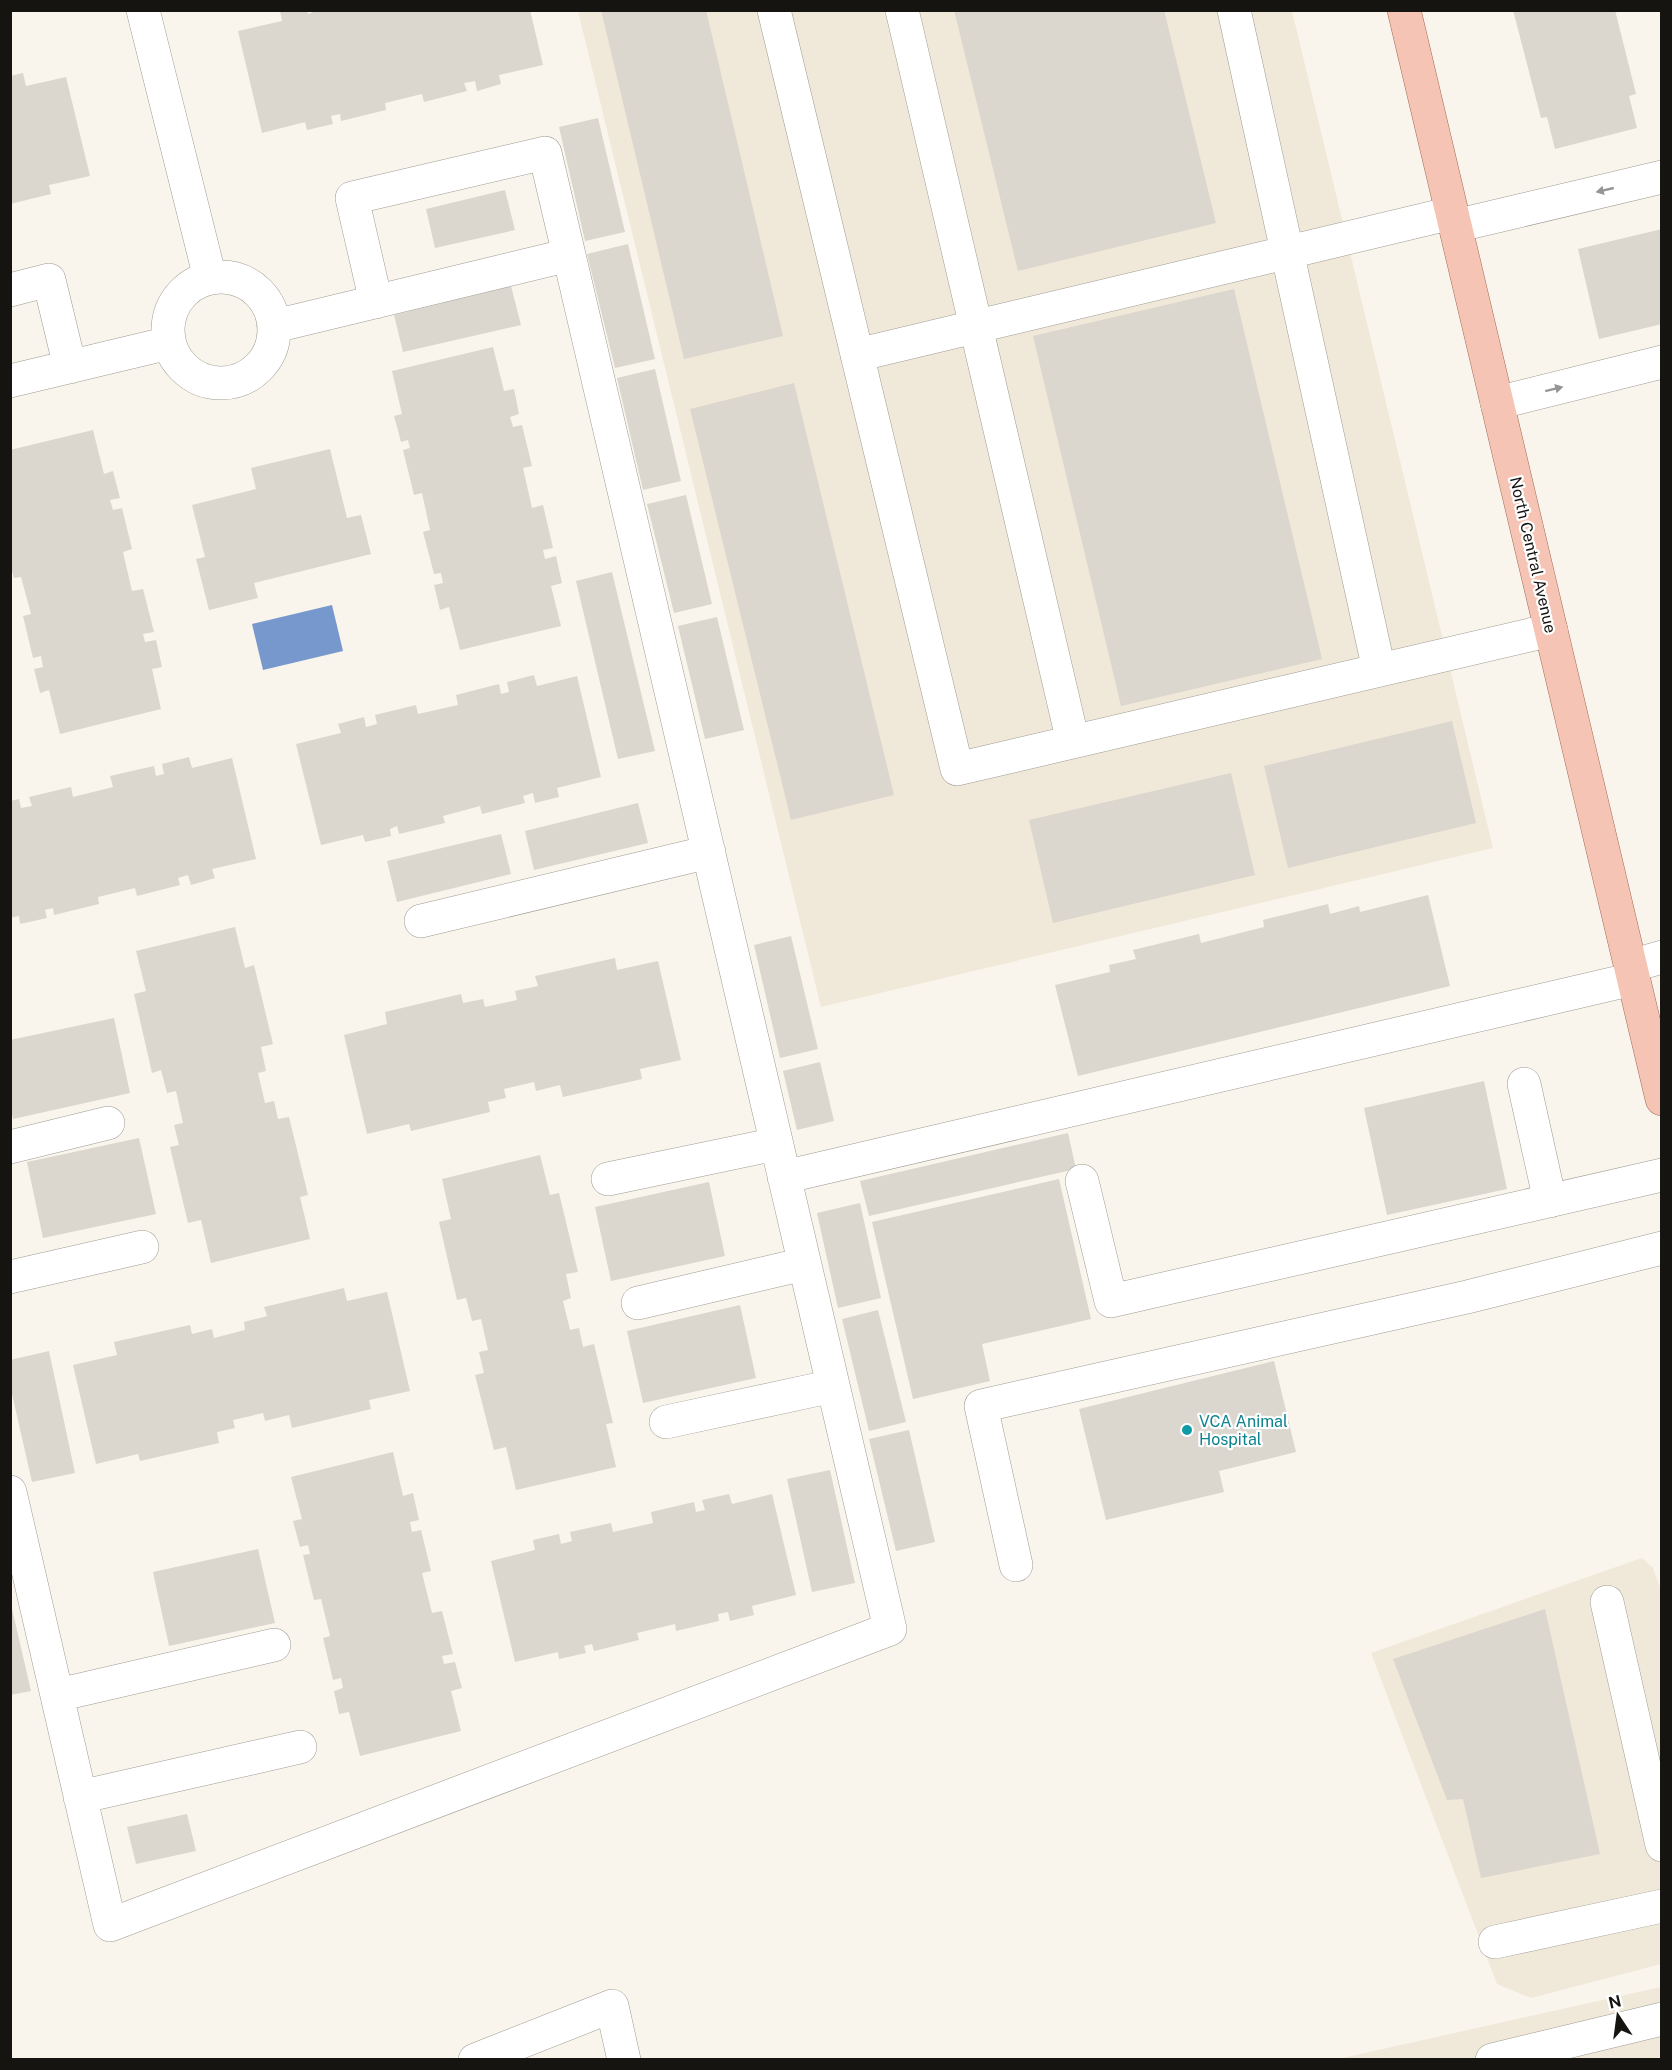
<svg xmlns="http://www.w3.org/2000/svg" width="1672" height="2070" viewBox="0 0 1672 2070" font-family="'Public Sans',sans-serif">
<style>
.built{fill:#f0e8d9}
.water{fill:#7798cd}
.building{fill:#dbd6ce}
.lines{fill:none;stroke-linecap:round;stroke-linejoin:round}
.minor-casing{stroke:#9f9b93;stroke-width:34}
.major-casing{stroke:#a36c5a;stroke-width:34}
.minor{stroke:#fff;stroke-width:33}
.major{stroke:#f6c4b4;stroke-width:33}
.oneway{fill:#969594}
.culture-dot{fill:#0f9aa8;stroke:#fff;stroke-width:2}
.labels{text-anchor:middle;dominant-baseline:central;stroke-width:4.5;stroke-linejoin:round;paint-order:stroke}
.street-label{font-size:16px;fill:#151411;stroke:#fff}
.culture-label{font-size:16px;fill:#0d838f;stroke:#fff;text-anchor:start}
</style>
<rect width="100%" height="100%" fill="#f9f5ec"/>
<path class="built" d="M578 11H1292L1493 848 821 1007Z
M1642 1558 1653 1568 1662 1593 1661 1964 1531 1998 1497 1984 1371 1653Z
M1661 1987V2059H1338Z"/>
<path class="water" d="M332 605 343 651 263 670 252 624Z"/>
<path class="building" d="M284 10H307L308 14 318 10H530L543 65 499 75 501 84 477 91 475 81 464 83 467 91 424 102 422 94 385 103 386 110 341 121 340 114 331 116 333 124 307 130 305 122 262 133 238 31 282 21 280 11Z
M601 10H706L783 336 684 359Z
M954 10H1164L1216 223 1018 271Z
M1513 10H1615L1636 94 1629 96 1637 128 1555 149 1547 117 1541 118Z
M23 73 26 86 66 77 90 176 49 185 51 194 10 204V76Z
M598 118 625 232 585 241 559 127Z
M505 190 515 230 435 248 426 209Z
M1662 229V324L1599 339 1578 249Z
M628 244 655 359 615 368 587 254Z
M511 286 521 325 403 352 394 315Z
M1234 289 1322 659 1121 706 1033 336Z
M493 347 504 391 514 389 519 414 510 417 513 427 522 425 532 466 523 468 532 508 543 505 553 548 543 550 545 559 556 556 562 583 551 586 561 626 460 650 449 607 440 610 434 585 443 583 441 573 434 574 423 532 430 530 422 493 414 495 403 450 410 448 408 440 401 442 394 416 402 414 392 371Z
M655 369 681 481 643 490 617 378Z
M794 383 894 795 791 820 690 409Z
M93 430 104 474 113 471 120 498 110 500 113 510 122 508 132 549 123 552 132 591 143 589 154 632 143 634 145 642 156 640 162 667 152 669 161 709 60 734 49 690 40 693 34 669 43 667 41 656 33 658 23 616 31 614 21 577 14 578 10 565V450Z
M330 449 347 518 361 515 371 554 254 583 258 598 209 610 196 559 205 557 192 505 256 489 251 468Z
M686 495 712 604 674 613 647 504Z
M612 572 655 751 618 759 576 581Z
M717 617 744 730 705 739 678 626Z
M534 675 537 686 577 676 601 777 557 788 559 797 535 803 533 793 523 796 525 803 482 814 480 806 443 816 445 823 399 834 397 826 390 829 391 836 365 842 363 835 321 845 296 744 341 733 338 724 364 717 366 727 377 724 375 715 416 705 418 714 458 705 456 695 499 684 501 694 509 692 507 682Z
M1452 721 1476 823 1288 868 1264 766Z
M189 757 192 768 232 758 256 859 212 869 215 878 191 885 188 875 178 878 180 885 137 896 135 888 98 897 99 904 54 915 53 908 45 910 47 918 20 924 19 916 10 918V801L19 799 21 808 32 806 29 797 71 787 73 797 113 787 110 776 154 766 156 776 164 774 162 764Z
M1231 773 1255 875 1053 923 1029 820Z
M638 803 648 843 534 870 525 831Z
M501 834 511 874 397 902 387 861Z
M1428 895 1450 986 1078 1076 1055 985 1110 972 1109 965 1136 959 1133 950 1199 934 1201 943 1264 927 1263 920 1328 904 1330 914 1359 906 1360 912Z
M235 927 245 968 254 965 273 1044 261 1047 266 1071 258 1073 265 1103 274 1101 278 1119 289 1117 308 1195 300 1197 310 1239 211 1263 201 1220 188 1223 170 1147 179 1145 174 1125 183 1123 176 1091 167 1093 161 1070 152 1073 134 994 146 991 136 951Z
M791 936 818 1049 780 1058 754 945Z
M615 958 617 970 658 961 681 1060 640 1069 642 1079 563 1097 560 1085 536 1091 534 1082 504 1089 506 1098 488 1102 490 1112 411 1131 409 1124 367 1134 344 1035 387 1024 385 1012 461 994 463 1003 483 999 485 1007 517 1000 515 991 538 986 535 976Z
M114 1018 130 1093 13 1119 10 1105V1040Z
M820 1062 834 1121 797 1130 783 1071Z
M1484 1081 1507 1189 1387 1215 1364 1108Z
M1068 1133 1076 1169 869 1216 860 1181Z
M139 1138 156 1214 43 1238 27 1162Z
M540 1155 550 1195 559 1193 578 1272 566 1274 571 1298 563 1301 570 1330 579 1328 583 1347 594 1344 613 1423 606 1424 616 1467 516 1490 506 1447 494 1450 475 1375 484 1373 479 1352 488 1350 481 1319 472 1321 466 1298 457 1300 439 1222 451 1219 442 1179Z
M1059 1179 1091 1319 982 1344 990 1381 913 1399 872 1222Z
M709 1182 725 1256 611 1281 595 1207Z
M860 1203 881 1298 838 1308 817 1213Z
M344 1288 347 1301 387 1292 410 1391 369 1400 371 1409 292 1428 289 1415 265 1421 263 1413 233 1420 235 1428 217 1432 219 1443 140 1461 138 1454 96 1464 73 1365 117 1355 114 1342 190 1325 192 1334 212 1329 214 1338 245 1330 244 1322 267 1316 264 1307Z
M740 1305 756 1378 643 1403 627 1331Z
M878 1310 906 1422 869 1431 842 1319Z
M49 1351 75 1473 32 1482 10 1385V1360Z
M1274 1361 1296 1452 1219 1471 1224 1492 1106 1520 1079 1409Z
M909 1430 935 1542 896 1551 869 1439Z
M393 1452 403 1496 413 1493 419 1520 410 1522 412 1532 421 1530 431 1571 422 1573 432 1613 442 1611 453 1654 442 1656 444 1664 455 1662 462 1688 451 1691 461 1731 360 1756 349 1712 339 1714 334 1691 343 1688 341 1678 333 1680 323 1638 330 1636 321 1599 314 1600 303 1555 310 1554 308 1545 300 1547 293 1521 302 1519 291 1477Z
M830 1470 855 1583 812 1592 787 1479Z
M729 1494 732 1504 772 1494 796 1595 752 1606 754 1615 730 1621 728 1612 718 1614 719 1621 676 1631 675 1624 637 1633 639 1640 594 1651 592 1644 584 1646 586 1653 559 1659 558 1652 515 1662 491 1561 535 1550 533 1540 559 1534 561 1544 572 1541 570 1532 611 1523 613 1532 653 1523 651 1512 694 1502 696 1512 705 1510 702 1500Z
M258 1549 275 1623 169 1646 153 1572Z
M10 1600 31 1691 10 1695Z
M1545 1609 1600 1854 1481 1878 1463 1799 1447 1800 1393 1659Z
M187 1814 196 1851 136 1864 127 1827Z"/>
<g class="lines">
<g class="minor-casing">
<path id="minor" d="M143 10 210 278
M774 10 957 769 1551 630
M902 10 1073 742
M1234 10 1379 670
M1455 226 1662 177
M168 330a53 53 0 1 1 106 0a53 53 0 1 1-106 0Z
M10 290 49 280 70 367
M376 302 352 198 545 153 569 255
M857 355 1452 213
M10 381 169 343
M1497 403 1662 362
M421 921 709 852
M1631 966 1662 957
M1524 1084 1550 1201
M10 1147 108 1123
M784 1177 1633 979
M608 1179 776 1144
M1082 1181 1111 1301 1662 1175
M10 1277 142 1247
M638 1303 804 1264
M666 1422 833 1386
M10 1492 110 1925 890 1629 569 255 275 326
M1016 1565 981 1406 1467 1297 1662 1248
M1607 1602 1662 1845
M58 1695 274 1645
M80 1797 300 1747
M1495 1942 1662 1906
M475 2060 612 2006 624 2060
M1492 2060 1662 2019"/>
</g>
<g class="major-casing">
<path id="major" d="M1404 10 1662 1099"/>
</g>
<use href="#minor" class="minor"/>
<use href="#major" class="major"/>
</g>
<defs><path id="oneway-solid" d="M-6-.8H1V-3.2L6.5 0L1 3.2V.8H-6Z" transform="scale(1.5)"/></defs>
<g class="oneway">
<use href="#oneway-solid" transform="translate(1605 190) rotate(167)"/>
<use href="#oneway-solid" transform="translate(1554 389) rotate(-14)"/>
</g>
<circle class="culture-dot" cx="1187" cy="1430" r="6"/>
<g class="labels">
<g class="street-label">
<text transform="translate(1533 555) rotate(77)">North Central Avenue</text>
</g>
<g class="culture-label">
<text x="1199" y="1421">VCA Animal<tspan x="1199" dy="18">Hospital</tspan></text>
</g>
</g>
<rect width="1672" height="2070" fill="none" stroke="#151411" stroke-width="24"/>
<g transform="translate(1618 2016) rotate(347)" stroke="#ffffff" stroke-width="4.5" paint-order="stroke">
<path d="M0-4.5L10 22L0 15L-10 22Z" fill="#151411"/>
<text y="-9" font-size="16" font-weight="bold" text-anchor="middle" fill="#151411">N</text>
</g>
</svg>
